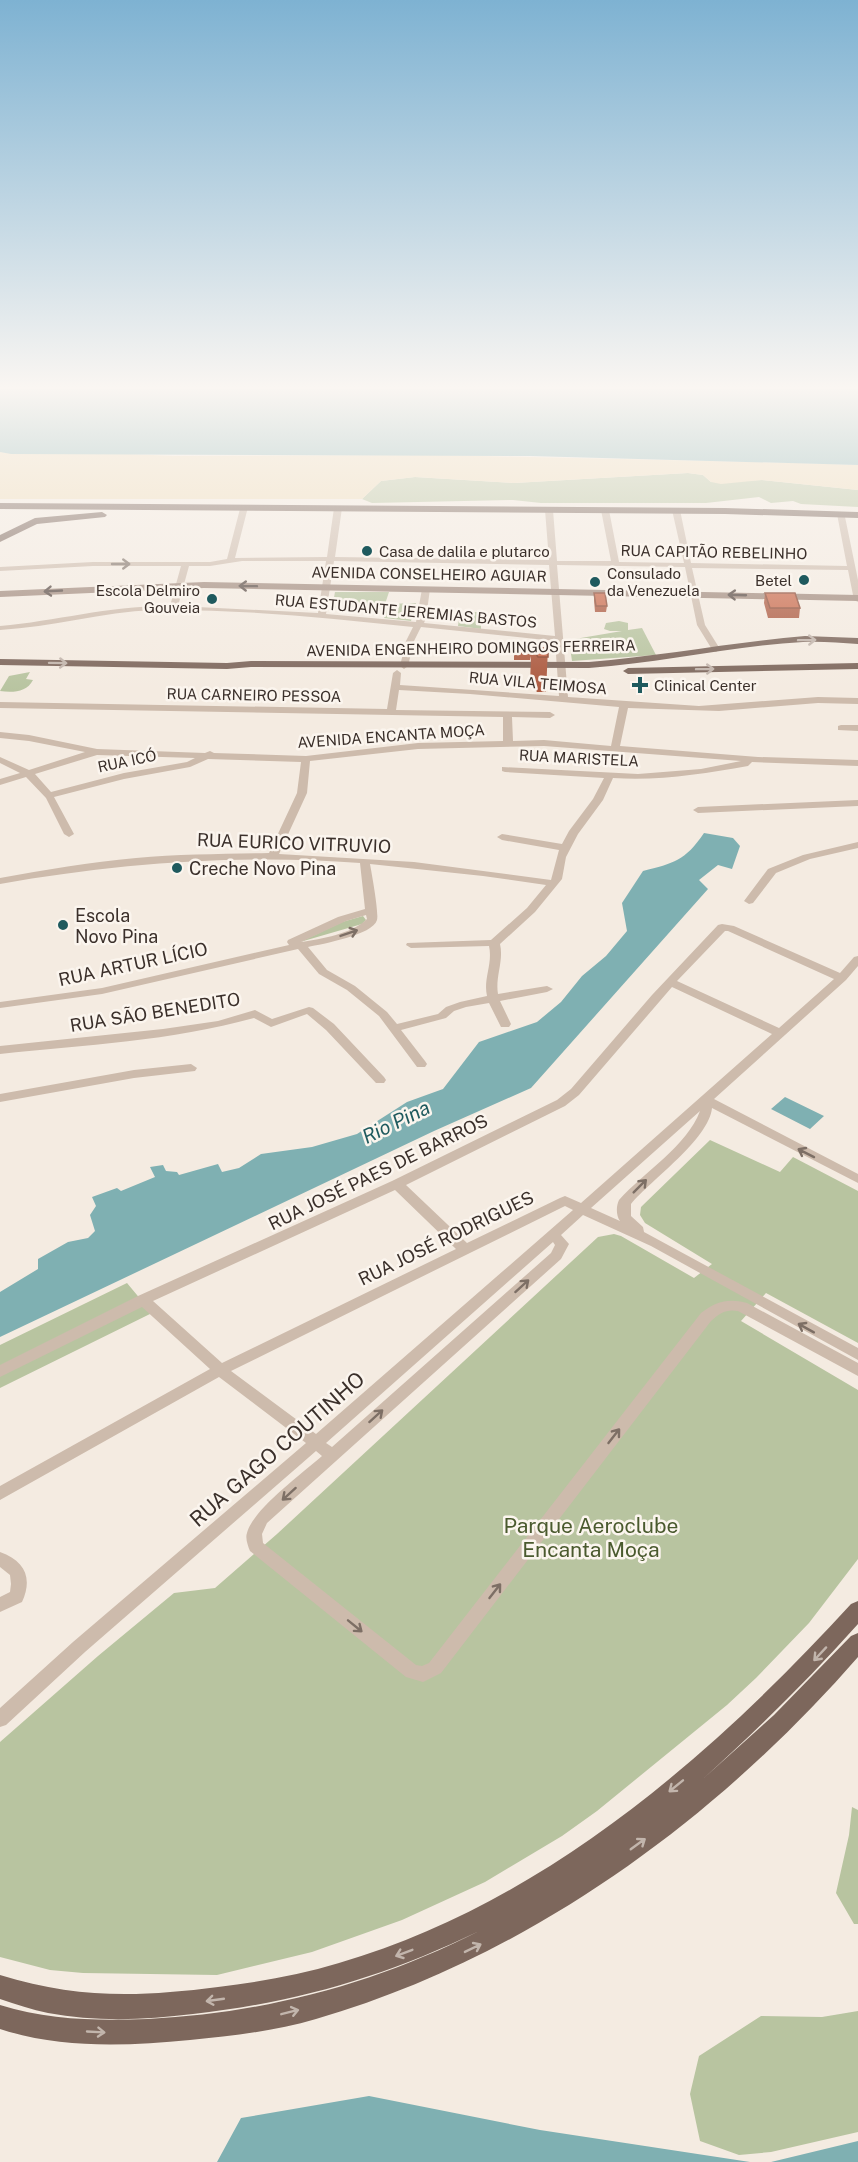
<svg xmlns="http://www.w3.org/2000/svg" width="858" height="2162" viewBox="0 0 858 2162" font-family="'Public Sans',sans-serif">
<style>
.green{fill:#b8c4a0}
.sand{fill:#efdcb8}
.water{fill:#7fb0b2}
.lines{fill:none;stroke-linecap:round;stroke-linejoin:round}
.minor{fill:#cdbbac;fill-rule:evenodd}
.secondary{fill:#a18a7d;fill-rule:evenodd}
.primary{fill:#7d675c;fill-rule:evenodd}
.wall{fill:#ac5a40}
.building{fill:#c8694b;stroke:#8c4a34;stroke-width:1.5}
.oneway{stroke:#7d6f65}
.oneway2{stroke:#544640}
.oneway3{stroke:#c2b5ac}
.poi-dot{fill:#1f5a5e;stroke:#fbf5ee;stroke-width:2}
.labels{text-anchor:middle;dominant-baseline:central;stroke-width:5;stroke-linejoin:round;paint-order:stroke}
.far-poi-label{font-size:15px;fill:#3b302b;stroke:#fbf5ee;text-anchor:start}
.far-street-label{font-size:15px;fill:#3b302b;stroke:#fbf5ee}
.street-label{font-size:18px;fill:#3b302b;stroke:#fbf5ee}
.poi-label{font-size:18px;fill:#3b302b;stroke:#fbf5ee;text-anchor:start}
.water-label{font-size:20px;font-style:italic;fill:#1f5a5e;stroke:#fbf5ee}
.near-street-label{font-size:21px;fill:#3b302b;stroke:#fbf5ee}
.near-park-label{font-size:21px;fill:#4a5a2e;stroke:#fbf5ee}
</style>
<rect width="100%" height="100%" fill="#f4ebe1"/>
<path class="green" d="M688 473 703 475 711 482 762 480 858 490V507L801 504 793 501 771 503 759 497 706 503H541L513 500 372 503 362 499 381 481 415 477 514 483Z
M335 592H389L385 604 416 603 411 621 384 618 386 607 332 608Z
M460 612H486L485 618 481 619V629L458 626Z
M619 621 628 623V630L642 628 656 655 572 661 569 640 622 631H610L604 629 606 623Z
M30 672 26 679 33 680C27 692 13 693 0 691L9 676Z
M363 916 366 920 362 924 300 942 342 922Z
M710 1140 780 1172 793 1157 858 1191V1343L766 1293 741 1321 858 1390V1559L809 1623 756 1678 727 1705 597 1811 562 1836 485 1882 402 1920 312 1952 217 1975 83 1973 50 1970 0 1957V1742L98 1656 174 1593 215 1588 277 1534 598 1237 614 1234 621 1236 694 1278 712 1264 645 1223 640 1215 641 1207Z
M127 1283 152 1313 0 1388V1345Z
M852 1807 858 1810V1924H854L836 1893 849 1835Z
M858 2011V2132L771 2152 739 2155 700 2141 690 2094 699 2056 761 2016 822 2017Z"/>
<path class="sand" d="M0 452 22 454 109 453 173 456 436 455 798 463 858 465V490L762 480 721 484 711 482 703 475 688 473 514 483 415 477 381 481 362 499H0Z"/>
<path class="water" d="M0 389H858V465L530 456 11 454 0 452Z
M704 833 733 838 740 846 732 869 718 865 699 880 708 889 531 1088 434 1131 0 1337V1292L38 1269V1259L68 1242 88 1238 95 1231 90 1215 96 1206 92 1197 117 1188 121 1191 155 1177 150 1167 163 1165 166 1171 177 1172 179 1175 218 1164 222 1172 239 1168 261 1154 312 1147 357 1134 407 1102 443 1089 479 1042 537 1022 561 1002 582 976 606 956 627 931 622 903 643 871C674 863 685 861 704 833Z
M785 1097 824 1116 810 1129 771 1109Z
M369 2096 540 2130 750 2162H217L241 2118Z
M858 2140V2162H771L858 2141Z"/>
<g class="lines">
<path class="minor" d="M241 505 248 507 235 558 327 557 334 508 338 506 342 508 335 557 549 560 545 510 549 508 553 510 557 561H611L601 510 605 508 609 510 619 562 684 563 672 510 676 508 680 510 691 563 847 566 837 514 844 512 858 580V602L854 600 848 570 692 568 705 625 720 649 716 652 713 651 697 625 685 567 557 565 568 697 699 706 818 697 858 698V704L818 703 719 711 628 708 620 746 758 757 858 760V766L752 762 748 766C703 774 659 781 613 778L603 800 578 834 566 857 562 879 535 912 500 944C504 961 495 977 498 994L547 986 553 989 547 992 500 1001 511 1024 509 1027H501L489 1003 466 1007 454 1011 446 1018 401 1030 425 1061 427 1064 425 1067H417L379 1016 347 990 319 974 298 949 102 994 0 1008V1002L102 988 289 945 287 942 288 940 338 917 365 909 360 863C239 854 119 863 0 884V878C45 870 90 862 136 858 180 854 225 854 269 853L297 793 301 762 208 759 190 767 124 779 54 797 74 834 69 837 64 834 46 798 26 777 0 785V779L20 773 0 763V757L29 770 85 752 29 741 0 738V732L29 735 97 749 205 753 210 751 214 753 306 756 418 743 503 741V717L0 708V702L387 709 393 673 397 670 401 673 400 685 559 696 555 641 421 627 414 641 408 666 404 669 400 666 406 641 413 627C328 618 240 609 154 610 102 612 52 627 0 630V626C57 621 112 605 170 606L181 566H93L0 571V567L93 562H210L227 559ZM242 561H326L318 613 178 606 189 566H210ZM334 561 549 565 555 636 424 623 426 618 430 589 426 587 422 589 416 622 326 614ZM399 690 470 694 619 707 611 746 544 740 513 741 512 717 550 718 555 715 550 712 396 710ZM544 746 741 761 701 769 638 774 502 767V771L505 772 604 778 593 799 569 831 562 844 502 834 497 837 502 840 559 850 551 880 414 862 279 854 307 793 310 761 418 749ZM97 755 195 758 187 762 124 773 51 792 35 774ZM370 864 483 876 546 885 527 908 491 940 407 943 406 945 411 948 489 946C493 964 483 979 487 996L460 1002 446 1007 438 1014 397 1024 387 1012 355 986 327 970 308 947C322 944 373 935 377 920 379 913 372 875 370 864ZM366 915 367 919C351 934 322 939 301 942L346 921Z
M841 725H858V731L838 730V726Z
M858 800V806L698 813 693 810 698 807Z
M858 842V848L810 859 776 873 753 903 749 904 744 901 768 869 803 855Z
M722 924 734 926 840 973 854 957 858 956V966L846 980 714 1099 858 1174V1183L712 1108C709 1139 651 1180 631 1204V1216L643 1227 644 1232 858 1348V1360L651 1246 583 1215 561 1235 569 1244 561 1259 267 1523 262 1534 263 1543 416 1665 422 1666 429 1663 701 1313C716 1301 729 1298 747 1303L858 1363V1376L738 1311C726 1309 720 1313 711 1321L441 1673 423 1682 406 1677 250 1551C248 1546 245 1538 247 1533 253 1509 303 1473 322 1456L316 1451 85 1652 6 1725 0 1727V1708L73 1642 306 1443 219 1377 0 1500V1486L210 1369 142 1307 0 1377V1365L138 1296 392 1181 557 1100 571 1089 652 995 718 925ZM725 931H728L834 979 779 1028 677 981ZM672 987 772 1034 581 1203 565 1196 560 1198 467 1243 406 1185 565 1106 579 1095ZM700 1111C687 1146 644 1172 619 1200 616 1206 616 1216 620 1221L591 1208ZM395 1190 456 1249 222 1363 153 1301ZM565 1206 573 1210 316 1434 231 1371ZM553 1242 555 1245 551 1253 332 1447 326 1443Z
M309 1007 313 1008 334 1024 384 1077 386 1080 384 1083H376L326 1030 307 1014 271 1027 254 1018C171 1041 85 1045 0 1054V1046L163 1029 218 1021 255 1010 272 1019Z
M191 1064 197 1068 195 1071 134 1078 0 1102V1094L134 1070Z
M0 1552C25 1561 33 1578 22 1602L0 1612V1597L10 1592 11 1584 10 1575 0 1567Z"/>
<path class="secondary" d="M204 582 858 595V601L204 588 0 597V591Z"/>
<path class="primary" d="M0 503 725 508 858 512V518L725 514 0 509Z
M102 512 107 515 105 517 37 524 0 542V535L35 518Z
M805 636 858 638V644C840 643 821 641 803 642 731 646 661 663 589 668L251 667 227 669 0 665V659L227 663 251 661 589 662C661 656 733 642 805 636Z
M858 663V669L628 674 623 671 628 668Z
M858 1601V1624C809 1679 758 1729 704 1778L774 1715 851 1636 858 1633V1657C715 1821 527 1958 316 2019 275 2031 232 2036 190 2040 126 2046 62 2049 0 2029V2005C49 2020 97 2021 148 2019 265 2013 375 1984 479 1931 384 1977 298 2002 193 2014 145 2020 96 2022 48 2013 32 2010 16 2004 0 1999V1975C77 1999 140 1997 218 1987 259 1982 299 1975 339 1963 542 1904 711 1757 851 1604Z"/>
</g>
<path class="wall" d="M594 593 607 606 606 612H595L594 600Z
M765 593 800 608 799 618H768L764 603Z
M533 648H548L546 692H537L530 683 531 656 530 660H514V653Z"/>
<path class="building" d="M594 593H605L607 606H596Z
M765 593H795L800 608H770Z
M518 643 533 647 530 653H514Z
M532 648H548V657H538Z"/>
<defs><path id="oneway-shaft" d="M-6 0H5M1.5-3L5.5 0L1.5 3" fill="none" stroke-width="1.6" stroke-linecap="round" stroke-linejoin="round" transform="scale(1.5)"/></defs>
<g class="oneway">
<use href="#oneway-shaft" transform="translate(121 564)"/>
<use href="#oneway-shaft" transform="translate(349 933) rotate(-19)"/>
<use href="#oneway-shaft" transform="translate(806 1153) rotate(-153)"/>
<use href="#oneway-shaft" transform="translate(640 1186) rotate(-45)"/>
<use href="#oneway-shaft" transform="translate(522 1286) rotate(-42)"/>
<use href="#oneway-shaft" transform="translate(806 1328) rotate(-151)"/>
<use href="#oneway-shaft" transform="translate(376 1416) rotate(-42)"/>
<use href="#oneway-shaft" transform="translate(614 1436) rotate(-52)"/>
<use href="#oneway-shaft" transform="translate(289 1494) rotate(138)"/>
<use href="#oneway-shaft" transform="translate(495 1591) rotate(-52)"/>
<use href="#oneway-shaft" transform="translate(355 1626) rotate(39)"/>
</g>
<g class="oneway2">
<use href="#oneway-shaft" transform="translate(248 586) rotate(-179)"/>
<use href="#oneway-shaft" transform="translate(53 591) rotate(177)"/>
<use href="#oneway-shaft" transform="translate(737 595) rotate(-178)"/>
</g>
<g class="oneway3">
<use href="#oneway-shaft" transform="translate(807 640) rotate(-1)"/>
<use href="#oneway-shaft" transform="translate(58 663) rotate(1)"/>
<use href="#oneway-shaft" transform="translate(705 669) rotate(-1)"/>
<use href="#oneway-shaft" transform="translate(820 1654) rotate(133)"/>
<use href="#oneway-shaft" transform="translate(676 1786) rotate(141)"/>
<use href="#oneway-shaft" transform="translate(638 1844) rotate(-36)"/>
<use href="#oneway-shaft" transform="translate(473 1948) rotate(-26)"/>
<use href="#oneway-shaft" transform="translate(404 1953) rotate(159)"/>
<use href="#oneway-shaft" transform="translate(215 2000) rotate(172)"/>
<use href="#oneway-shaft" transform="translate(290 2012) rotate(-14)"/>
<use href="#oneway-shaft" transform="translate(96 2032) rotate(3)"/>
</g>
<linearGradient id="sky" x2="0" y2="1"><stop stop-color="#7eb2d2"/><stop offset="0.56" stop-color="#faf6f2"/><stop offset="1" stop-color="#faf6f2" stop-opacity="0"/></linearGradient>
<rect width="858" height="692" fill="url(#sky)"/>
<g class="poi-dot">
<circle cx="367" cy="551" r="6"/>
<circle cx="804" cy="580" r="6"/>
<circle cx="595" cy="582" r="6"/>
<circle cx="212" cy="599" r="6"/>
<path d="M637 676h6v6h6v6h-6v6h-6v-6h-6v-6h6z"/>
<circle cx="177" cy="868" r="6"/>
<circle cx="63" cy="925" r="6"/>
</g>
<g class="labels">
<g class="far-poi-label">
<text x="379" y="551">Casa de dalila e plutarco</text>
<text x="607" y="573">Consulado<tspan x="607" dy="17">da Venezuela</tspan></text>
<text x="792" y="580" text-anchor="end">Betel</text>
<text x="200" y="590" text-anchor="end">Escola Delmiro<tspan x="200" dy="17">Gouveia</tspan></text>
<text x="654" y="685">Clinical Center</text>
</g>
<g class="far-street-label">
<text transform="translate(714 552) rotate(1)">RUA CAPITÃO REBELINHO</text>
<text transform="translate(429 574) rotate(1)">AVENIDA CONSELHEIRO AGUIAR</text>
<text transform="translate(406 611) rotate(5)">RUA ESTUDANTE JEREMIAS BASTOS</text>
<text transform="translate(471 648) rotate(-1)">AVENIDA ENGENHEIRO DOMINGOS FERREIRA</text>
<text transform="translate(538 683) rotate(5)">RUA VILA TEIMOSA</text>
<text transform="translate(254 695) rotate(1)">RUA CARNEIRO PESSOA</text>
<text transform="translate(391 736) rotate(-4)">AVENIDA ENCANTA MOÇA</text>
<text transform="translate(579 758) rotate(3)">RUA MARISTELA</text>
<text transform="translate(127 761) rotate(-12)">RUA ICÓ</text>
</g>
<g class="street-label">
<text transform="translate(294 843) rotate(2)">RUA EURICO VITRUVIO</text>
<text transform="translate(133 964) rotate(-12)">RUA ARTUR LÍCIO</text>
<text transform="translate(155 1012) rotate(-9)">RUA SÃO BENEDITO</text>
<text transform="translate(378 1172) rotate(-26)">RUA JOSÉ PAES DE BARROS</text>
<text transform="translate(446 1238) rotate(-26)">RUA JOSÉ RODRIGUES</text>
</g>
<g class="poi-label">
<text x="189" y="868">Creche Novo Pina</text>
<text x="75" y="915">Escola<tspan x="75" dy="21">Novo Pina</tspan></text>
</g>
<g class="water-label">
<text transform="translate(396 1122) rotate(-26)">Rio Pina</text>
</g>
<g class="near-street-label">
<text transform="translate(277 1449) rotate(-41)">RUA GAGO COUTINHO</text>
</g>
<g class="near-park-label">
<text x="591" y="1525">Parque Aeroclube<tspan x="591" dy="24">Encanta Moça</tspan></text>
</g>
</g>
</svg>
